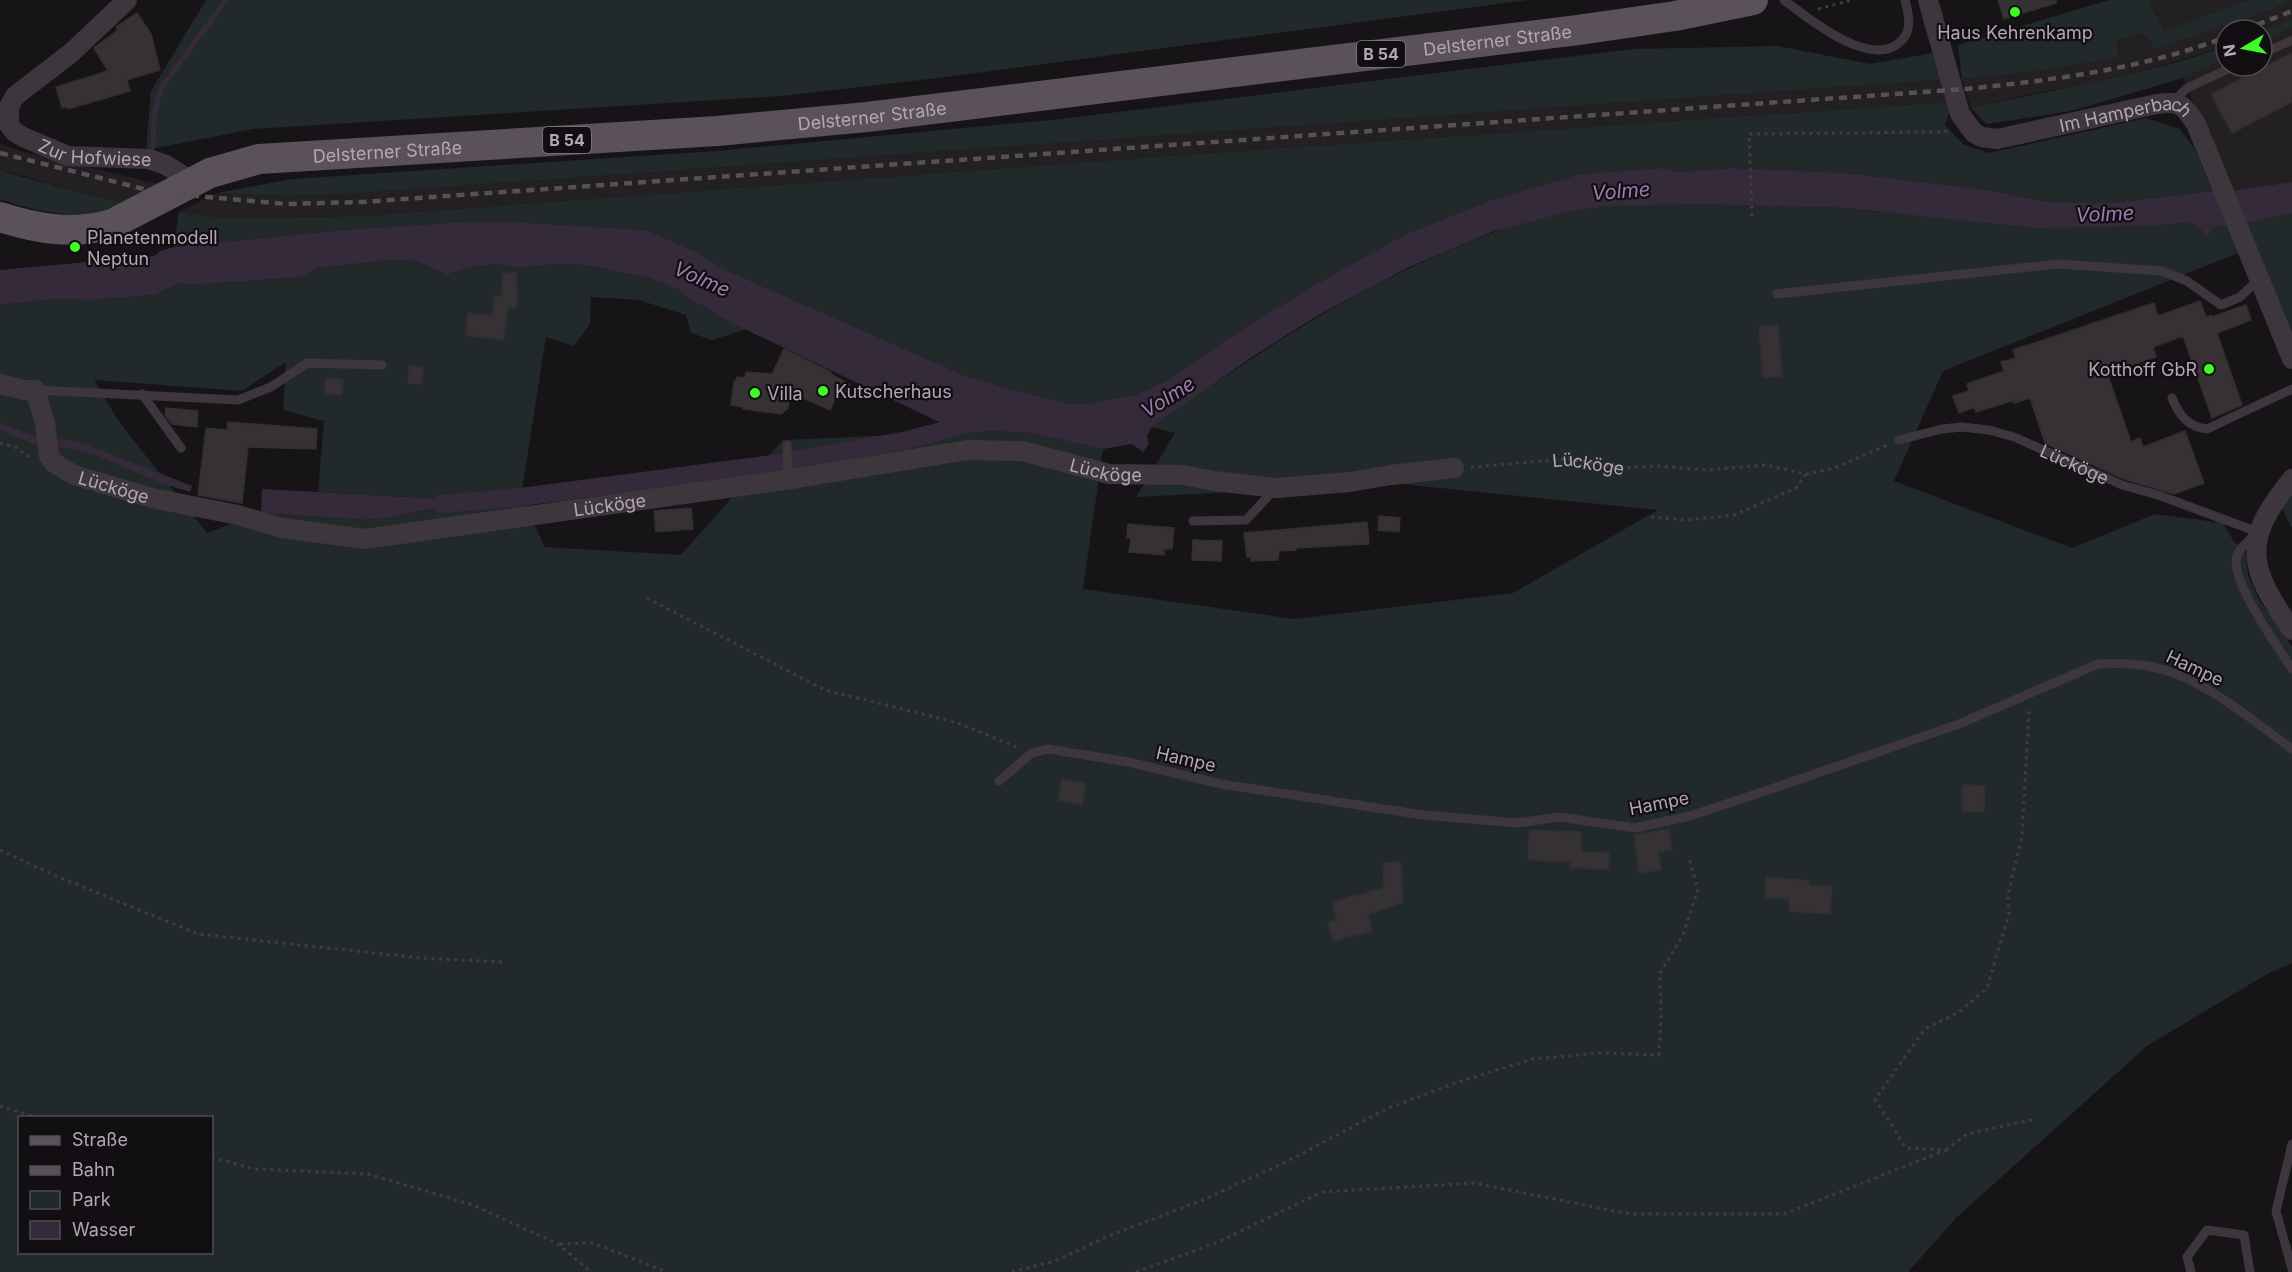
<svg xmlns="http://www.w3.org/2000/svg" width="2292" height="1272" viewBox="0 0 2292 1272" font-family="Inter,sans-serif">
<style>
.built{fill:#232022}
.green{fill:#22292b;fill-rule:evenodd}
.water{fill:#352a3a}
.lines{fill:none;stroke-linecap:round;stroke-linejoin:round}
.stream{stroke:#352a3a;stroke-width:5}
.canal{stroke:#352a3a;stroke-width:18}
.building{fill:#353134;stroke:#322e31;stroke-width:1.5}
.path{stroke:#423b42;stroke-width:3;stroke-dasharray:3 4.5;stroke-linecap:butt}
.lane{stroke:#3d373d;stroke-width:9}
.street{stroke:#3d373d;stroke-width:20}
.primary{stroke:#5a515a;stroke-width:30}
.rail{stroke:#584f58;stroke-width:4.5;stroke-dasharray:8 6;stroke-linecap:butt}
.poi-dot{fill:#40fb28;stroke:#110f11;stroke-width:2}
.labels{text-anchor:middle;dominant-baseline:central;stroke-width:4.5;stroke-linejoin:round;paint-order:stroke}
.shield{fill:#110f11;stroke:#847885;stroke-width:1.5}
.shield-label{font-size:16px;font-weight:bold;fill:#b5a5b7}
.poi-label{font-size:18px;fill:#b5a5b7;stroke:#110f11;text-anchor:start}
.street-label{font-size:18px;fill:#b5a5b7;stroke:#110f11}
.water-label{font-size:20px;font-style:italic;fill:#a27ab4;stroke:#110f11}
</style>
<rect width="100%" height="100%" fill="#161416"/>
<path class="built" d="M2148 0H2248L2164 31Z
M2292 0V19L2282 24 2262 32V30H2226V46L2154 68 2089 84 2034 93 1971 108 1962 79 2032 72 2118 58 2117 40 2143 33 2156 48 2275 8Z
M2292 28V182L2231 191 2183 78 2226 58V66H2262V42Z
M1941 80 1947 102 1152 157 362 216 223 218 179 212 217 193 286 196 361 193Z
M0 144 20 151 159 184 124 203 0 170Z"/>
<path class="green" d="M206 0H1528L938 78 781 96 253 129 146 150 151 91Z
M2109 0H2148L2164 31 2248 0H2292L2275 8 2156 49 2143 33 2117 40 2118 58 2032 72 1962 79 1958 45Z
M2292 19V28L2262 42V32Z
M1778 46 1870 64 1932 53 1941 80 361 193 286 196 217 193 292 179 716 151 1061 119 1633 49Z
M2226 46V58L2183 78 2071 111 1987 124 1971 108C2056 88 2144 77 2226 46Z
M1947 102 1950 110 1945 125 1964 145 1989 153 2146 118 2180 129 2195 149 2212 191 2111 203H2053L1988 190 1846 173 1733 168 1679 172 1662 168 1580 174 1492 200 1402 236 1306 290 1233 335 1169 380 1134 395 1092 403 1070 404 1021 392 966 376 728 271 696 252 647 230 514 222H463L341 230 174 247 179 212 223 218 362 216 1152 157Z
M0 170 15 175 124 203C115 206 106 210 97 212 68 219 27 209 0 199Z
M1694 204 1846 208 1880 212 2292 211V334L2253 247 1943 371 1894 481 2072 548 2155 514 2223 523 2234 542 2245 550 2248 575 2259 600 2292 646V963L2269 973 2147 1046 1956 1218 1908 1272H0V305L54 299 92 300 155 295 178 283 189 285 302 277 318 268 389 260 416 261 447 275 466 268 496 264 518 268 558 264 586 265 645 277 682 290 681 293 722 318 747 329 712 340 691 333 686 315 639 300 591 297 590 324 574 346 546 337 521 497 545 547 681 555 783 440 991 431 1030 433 1103 449 1083 589 1294 619 1513 593 1658 510 1401 484 1136 497 1175 433 1152 427C1247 360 1342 295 1450 250 1498 229 1549 211 1603 206 1632 203 1664 204 1694 204ZM286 362 283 410 324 421 318 492 444 499 464 503 392 517 368 520 261 513 207 533 120 423 94 380 242 391ZM20 1118H212V1252H20Z
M2292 491V528L2280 505Z"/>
<path class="water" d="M1662 168 1679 172 1733 168 1846 173 1988 190 2053 203H2112L2212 191H2231L2292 182V213L2240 224 2212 227 2207 239 2201 229 2191 222 2144 226 2036 228 1846 208 1694 204 1603 206 1566 212 1492 232 1409 267 1317 316 1255 355 1152 427 1147 435 1148 445 1143 452 1132 444 1103 449 1030 433 991 431 947 434 945 425 722 318 681 293V290L645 277 586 265 558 264 518 268 496 264 466 268 447 275 416 261 389 260 318 268 302 277 189 285 178 283 155 295 92 300 54 299 0 305V270L154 256 160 251 174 247 341 230 463 222H514L647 230 696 252 728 271 966 376 1021 392 1070 404 1092 403 1134 395 1169 380 1233 335 1306 290 1402 236 1492 200 1580 174Z
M0 423 36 437 69 440 87 445 192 486 190 492 161 483 95 455 67 448 37 445 0 431Z
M262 489 444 499 466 502 392 517 368 520 261 513Z"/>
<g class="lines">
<path class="stream" d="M153 147C154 126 153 106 162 87L226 0"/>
<path class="canal" d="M441 504 521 497 772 464 907 440 968 424"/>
</g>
<path class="building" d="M1998 0H2056V3L2004 19Z
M137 13 151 34 160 70 127 80 130 91 68 109V107L62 108 56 87 108 71 94 48 118 30 116 27Z
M2292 53V102L2232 133 2211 94Z
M503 273H517L516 291H518L516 308 508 307 504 340 466 335 468 313 492 316 495 296 502 297Z
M2200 301 2206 317 2211 315 2212 317 2246 305 2251 320 2217 333 2242 405 2212 418 2183 336 2153 347 2156 357 2107 373 2131 442 2140 438 2143 447 2185 431 2204 483 2174 494 2124 479 2045 443 2030 398 2014 403V400L1976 412 1974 407 1959 413 1953 396 1969 391 1967 384 2004 371 2001 362 2016 358 2013 350 2154 303 2158 316Z
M1778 325 1782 376 1763 378 1759 327Z
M784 349 831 372 830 374 850 384 844 397 837 394 830 410 790 392 788 408 781 414 743 409V407L731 405 734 381H736L737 377 745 378 746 372 772 374Z
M409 366 423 367 422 384 408 383Z
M325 378 343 380 342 395 325 393Z
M166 408 198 411 197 427 172 424 165 415Z
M228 422 317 429 316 449 248 447 242 503 198 495 206 428 227 430Z
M691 508 693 529 656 532 654 511Z
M1379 516 1400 518 1399 532 1378 530Z
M1367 522 1369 544 1296 548V550L1279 551 1278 560 1251 561V557H1247L1244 533Z
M1128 524 1174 528 1172 549H1164V555L1129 552 1131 538H1127Z
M1193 540 1222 541 1221 561 1192 560Z
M1062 779 1086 783 1082 805 1058 800Z
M1962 785 1985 786 1984 812 1962 811Z
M1669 829 1672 850 1658 852 1661 870 1639 873 1634 835Z
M1529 830 1581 832V852L1609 853V869L1570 868 1571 862 1528 860Z
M1401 862 1403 903 1368 914 1372 931 1333 941 1328 922 1337 920 1332 902 1384 888 1383 863Z
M1766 877 1809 881V885L1832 886 1830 914 1789 911V899L1765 897Z"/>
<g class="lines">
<g class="path">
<path d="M1818 9 1852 0"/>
<path d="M1752 216 1749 134 1943 132 1950 130"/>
<path d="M0 443 15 447 30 458"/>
<path id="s1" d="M1471 467 1568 459 1622 468 1658 466 1706 470 1766 465 1806 474 1835 468 1889 444"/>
<path d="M1651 517 1685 520 1734 515 1796 488 1806 474"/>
<path d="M647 598 825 690 958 723 1019 748"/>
<path d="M0 850 56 876 198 934 421 958 503 962"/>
<path d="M0 1106 38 1118"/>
<path d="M1946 1150 1967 1134 2036 1119"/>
<path d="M212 1157 254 1169 368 1174 473 1205 558 1244 591 1272"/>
<path d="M560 1244 593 1243 667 1272"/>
<path d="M1012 1272 1055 1261 1111 1235 1203 1200 1288 1161 1386 1109 1458 1082 1533 1059 1601 1053 1659 1055 1661 1016 1660 973 1683 935 1698 889 1689 858"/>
<path d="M1136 1272 1216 1243 1322 1192 1474 1183 1630 1214H1784L1946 1150 1906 1148 1875 1099 1925 1029 1959 1012 1987 988 2009 914 2008 894 2022 836 2029 709"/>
</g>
<g class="lane">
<path d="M1784 0C1809 19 1869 68 1899 43 1913 32 1909 15 1905 0"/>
<path d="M2262 54 2292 40"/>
<path d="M2174 101 2187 88 2235 66"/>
<path d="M1777 294 2058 264 2162 271 2187 281 2221 305 2240 297 2259 279"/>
<path d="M35 390 238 400 271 387 307 363 382 365"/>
<path d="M142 394 181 448"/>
<path d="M2172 398C2179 415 2188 427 2207 429L2292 389"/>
<path id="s2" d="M1899 440 1942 429 1962 427 1989 430 2014 437 2122 485 2158 495 2258 532C2252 538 2243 545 2238 553 2225 575 2279 648 2292 669"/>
<path d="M787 445 788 478"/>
<path d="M1193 521 1246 520 1276 488"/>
<path d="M999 781 1032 753 1048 749 1128 762 1221 784 1423 815 1518 823 1559 817 1635 828 1690 816 1780 786 1959 724 2098 664C2116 663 2135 663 2153 667 2202 677 2252 720 2292 749"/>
<path d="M2292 1144 2276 1211 2292 1269"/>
<path d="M2191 1272 2187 1257 2207 1230 2244 1235 2250 1272"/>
</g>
<g class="street">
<path id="s3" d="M127 0 71 53 15 96 9 107V125L15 132 23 137 68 156 149 159 166 165 191 181"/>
<path id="s4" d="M1928 0 1960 114 1974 133 1982 137 1997 139 2157 104C2180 101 2183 104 2196 124L2292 359"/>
<path id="s5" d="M0 384 24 390H35L45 423 49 456 54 463 74 475 152 498 238 515 282 528 365 539 798 478 967 450 1022 451 1109 474 1183 475 1214 481 1277 488 1350 482 1391 475 1454 468"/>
<path d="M2292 479C2241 541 2248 567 2292 630"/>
</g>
<path class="primary" id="s6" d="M0 217C38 229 73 235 112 224L210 173 259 159 717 131 867 117 1578 30 1675 16 1753 0"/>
<path class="rail" d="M2244 30 2292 11
M0 153 148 190 207 197 287 204 362 202 1966 89C2053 80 2143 69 2226 37"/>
</g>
<g class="poi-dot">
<circle cx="2015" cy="12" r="6"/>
<circle cx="75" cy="247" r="6"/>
<circle cx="2209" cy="369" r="6"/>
<circle cx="823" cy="391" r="6"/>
<circle cx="755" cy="393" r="6"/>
</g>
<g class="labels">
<g class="shield">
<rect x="1357" y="41" width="48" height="26" rx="4.5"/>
<rect x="543" y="127" width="48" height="26" rx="4.5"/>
</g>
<g class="shield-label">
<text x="1381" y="54">B 54</text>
<text x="567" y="140">B 54</text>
</g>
<g class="poi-label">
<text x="2015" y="32" text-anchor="middle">Haus Kehrenkamp</text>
<text x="87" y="237">Planetenmodell<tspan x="87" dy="21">Neptun</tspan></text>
<text x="2197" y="369" text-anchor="end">Kotthoff GbR</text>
<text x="835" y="391">Kutscherhaus</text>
<text x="767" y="393">Villa</text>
</g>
<g class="street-label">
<text stroke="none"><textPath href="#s6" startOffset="1520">Delsterner Straße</textPath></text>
<text stroke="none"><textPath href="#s6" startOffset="890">Delsterner Straße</textPath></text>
<text stroke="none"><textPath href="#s4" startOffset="298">Im Hamperbach</textPath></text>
<text stroke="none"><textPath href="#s6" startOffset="404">Delsterner Straße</textPath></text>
<text stroke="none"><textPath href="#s3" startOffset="272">Zur Hofwiese</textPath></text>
<text stroke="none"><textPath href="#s1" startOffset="118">Lücköge</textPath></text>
<text stroke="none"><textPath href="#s2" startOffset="184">Lücköge</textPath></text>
<text stroke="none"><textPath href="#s5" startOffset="1184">Lücköge</textPath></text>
<text stroke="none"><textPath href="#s5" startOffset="177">Lücköge</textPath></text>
<text stroke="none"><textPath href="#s5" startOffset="681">Lücköge</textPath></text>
<text transform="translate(2195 668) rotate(25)">Hampe</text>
<text transform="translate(1186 759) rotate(13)">Hampe</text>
<text transform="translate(1659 803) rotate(-11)">Hampe</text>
</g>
<g class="water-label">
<text transform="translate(1621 191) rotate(-4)">Volme</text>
<text transform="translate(2105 214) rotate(-2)">Volme</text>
<text transform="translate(702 279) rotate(24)">Volme</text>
<text transform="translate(1168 397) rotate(-32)">Volme</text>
</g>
</g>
<rect x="18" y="1116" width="195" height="138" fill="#110f11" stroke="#534b53" stroke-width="1.5"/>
<rect x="30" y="1136" width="30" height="9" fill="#5a515a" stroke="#534b53" stroke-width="1.5"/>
<text x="72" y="1146" font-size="18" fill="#b5a5b7">Straße</text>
<rect x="30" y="1166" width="30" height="9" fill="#584f58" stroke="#534b53" stroke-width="1.5"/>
<text x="72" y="1176" font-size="18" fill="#b5a5b7">Bahn</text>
<rect x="30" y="1191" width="30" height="18" fill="#22292b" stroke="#534b53" stroke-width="1.5"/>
<text x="72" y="1206" font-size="18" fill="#b5a5b7">Park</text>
<rect x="30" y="1221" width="30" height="18" fill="#352a3a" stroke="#534b53" stroke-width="1.5"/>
<text x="72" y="1236" font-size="18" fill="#b5a5b7">Wasser</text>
<g transform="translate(2244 48) rotate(260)"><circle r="28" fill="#110f11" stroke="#534b53" stroke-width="1.5"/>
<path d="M0-4.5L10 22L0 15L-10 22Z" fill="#40fb28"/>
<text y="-9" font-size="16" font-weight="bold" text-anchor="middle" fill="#b5a5b7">N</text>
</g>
</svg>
